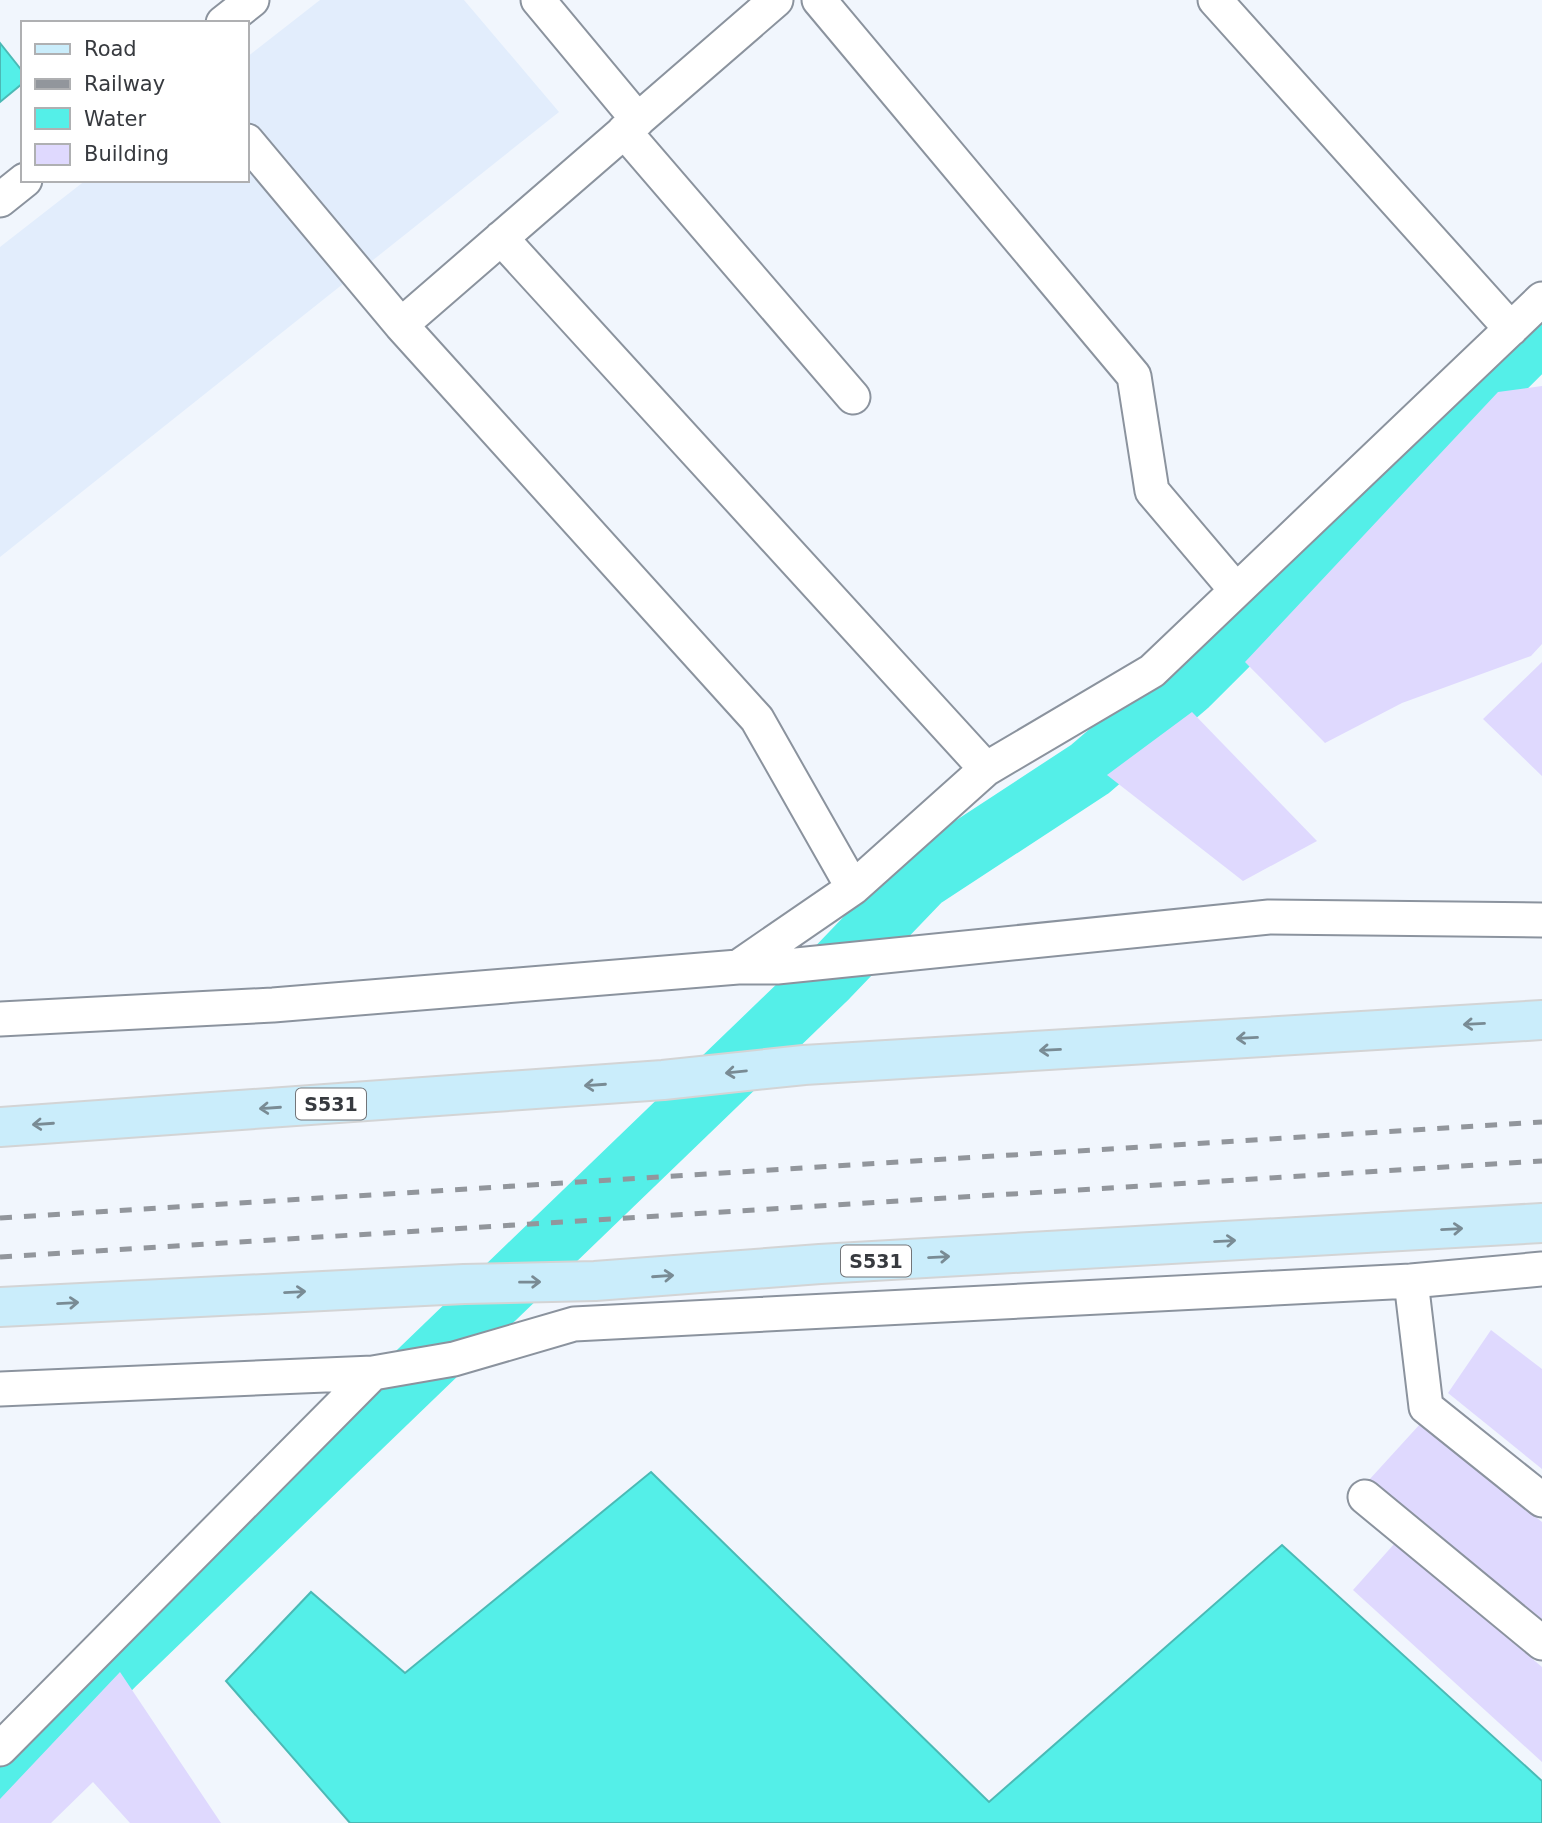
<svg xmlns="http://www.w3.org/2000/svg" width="1542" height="1823" viewBox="0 0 1542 1823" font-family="'DejaVu Sans',sans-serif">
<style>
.built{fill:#e2edfc}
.water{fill:#54efe8;stroke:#4bb9b5;stroke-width:2}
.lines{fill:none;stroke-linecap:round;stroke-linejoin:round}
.river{stroke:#54efe8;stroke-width:61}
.building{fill:#dfd9fe}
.minor-casing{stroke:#8b939e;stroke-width:37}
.primary-casing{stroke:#d3d4d5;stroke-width:42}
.minor{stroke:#fff;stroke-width:33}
.primary{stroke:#caedfb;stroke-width:38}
.rail{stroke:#92969c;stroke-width:5;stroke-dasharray:12 12;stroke-linecap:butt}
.oneway{stroke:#798b94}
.labels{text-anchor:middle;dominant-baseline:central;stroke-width:7;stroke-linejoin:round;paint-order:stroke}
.shield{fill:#fff;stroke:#737579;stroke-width:2}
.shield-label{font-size:19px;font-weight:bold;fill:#373a3f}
</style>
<rect width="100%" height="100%" fill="#f1f6fd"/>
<path class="built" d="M320 0H464L559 112 0 557V247L86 180H247V57Z"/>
<path class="water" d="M0 43 23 72V83L0 102Z
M651 1472 989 1802 1282 1545 1542 1781V1823H350L226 1681 311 1592 405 1673Z"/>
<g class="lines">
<path class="river" d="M0 1782 115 1664 828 977 922 879 1090 769 1189 684 1542 331"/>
</g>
<path class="building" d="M1542 386V644L1531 656 1402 703 1325 743 1245 662 1498 392Z
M1542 662V776L1483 719Z
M1192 712 1317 841 1243 881 1107 775Z
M1491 1330 1542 1369V1469L1448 1393Z
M1421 1423 1542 1522V1624L1369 1480Z
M1395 1543 1542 1667V1762L1353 1590Z
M120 1672 221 1823H130L93 1782 51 1823H0V1799Z"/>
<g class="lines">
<g class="minor-casing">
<path id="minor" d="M538 0 638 120
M776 0 401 325 757 719 853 888 986 769 1152 671 1542 299
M819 0 1134 376 1152 491 1236 590
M1215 0 1511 329
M223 23 252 0
M624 131 853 397
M247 141 401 325
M0 200 25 180
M501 238 986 769
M738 967 853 888
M0 1019 273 1005 738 967H777L1269 917 1542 920
M1411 1281 1426 1407 1542 1500
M0 1389 373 1373 454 1359 574 1324 1411 1281 1542 1269
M1365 1497 1542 1643
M0 1749 373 1373"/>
</g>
<g class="primary-casing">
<path id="primary" d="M0 1127 663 1080 804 1065 1542 1020
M0 1307 464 1284 595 1281 820 1264 1542 1223"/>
</g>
<use href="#minor" class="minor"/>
<use href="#primary" class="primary"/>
<path class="rail" d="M0 1218 1542 1122
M0 1257 1542 1161"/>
</g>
<defs><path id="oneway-shaft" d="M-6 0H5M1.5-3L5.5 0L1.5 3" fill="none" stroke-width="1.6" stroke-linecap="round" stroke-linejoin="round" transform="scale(1.75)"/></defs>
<g class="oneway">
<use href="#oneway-shaft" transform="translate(1474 1024) rotate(177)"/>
<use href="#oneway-shaft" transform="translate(1247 1038) rotate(177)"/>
<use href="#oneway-shaft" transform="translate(1050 1050) rotate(177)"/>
<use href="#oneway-shaft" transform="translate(736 1072) rotate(174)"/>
<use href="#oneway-shaft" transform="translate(595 1085) rotate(176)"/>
<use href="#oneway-shaft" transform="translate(270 1108) rotate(176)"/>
<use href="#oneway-shaft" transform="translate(43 1124) rotate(176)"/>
<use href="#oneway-shaft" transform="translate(1452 1229) rotate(-3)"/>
<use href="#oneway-shaft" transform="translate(1225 1241) rotate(-3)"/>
<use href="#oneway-shaft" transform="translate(939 1257) rotate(-3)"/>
<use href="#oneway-shaft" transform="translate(663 1276) rotate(-4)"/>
<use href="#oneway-shaft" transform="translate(530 1282) rotate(-1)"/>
<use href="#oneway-shaft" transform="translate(295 1292) rotate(-3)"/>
<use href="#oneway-shaft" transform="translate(68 1303) rotate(-3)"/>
</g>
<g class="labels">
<g class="shield">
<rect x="296" y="1088.5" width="70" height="31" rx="5"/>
<rect x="841" y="1245.5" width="70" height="31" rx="5"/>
</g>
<g class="shield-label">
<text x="331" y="1104">S531</text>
<text x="876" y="1261">S531</text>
</g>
</g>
<rect x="21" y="21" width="228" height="161" fill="#ffffff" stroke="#afb0b2" stroke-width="2"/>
<rect x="35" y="44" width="35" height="10" fill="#caedfb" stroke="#afb0b2" stroke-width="2"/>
<text x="84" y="56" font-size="21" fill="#373a3f">Road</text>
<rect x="35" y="79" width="35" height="10" fill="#92969c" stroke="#afb0b2" stroke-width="2"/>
<text x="84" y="91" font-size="21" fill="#373a3f">Railway</text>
<rect x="35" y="108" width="35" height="21" fill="#54efe8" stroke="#afb0b2" stroke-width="2"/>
<text x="84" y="126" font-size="21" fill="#373a3f">Water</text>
<rect x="35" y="144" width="35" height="21" fill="#dfd9fe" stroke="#afb0b2" stroke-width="2"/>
<text x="84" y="161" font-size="21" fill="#373a3f">Building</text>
</svg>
